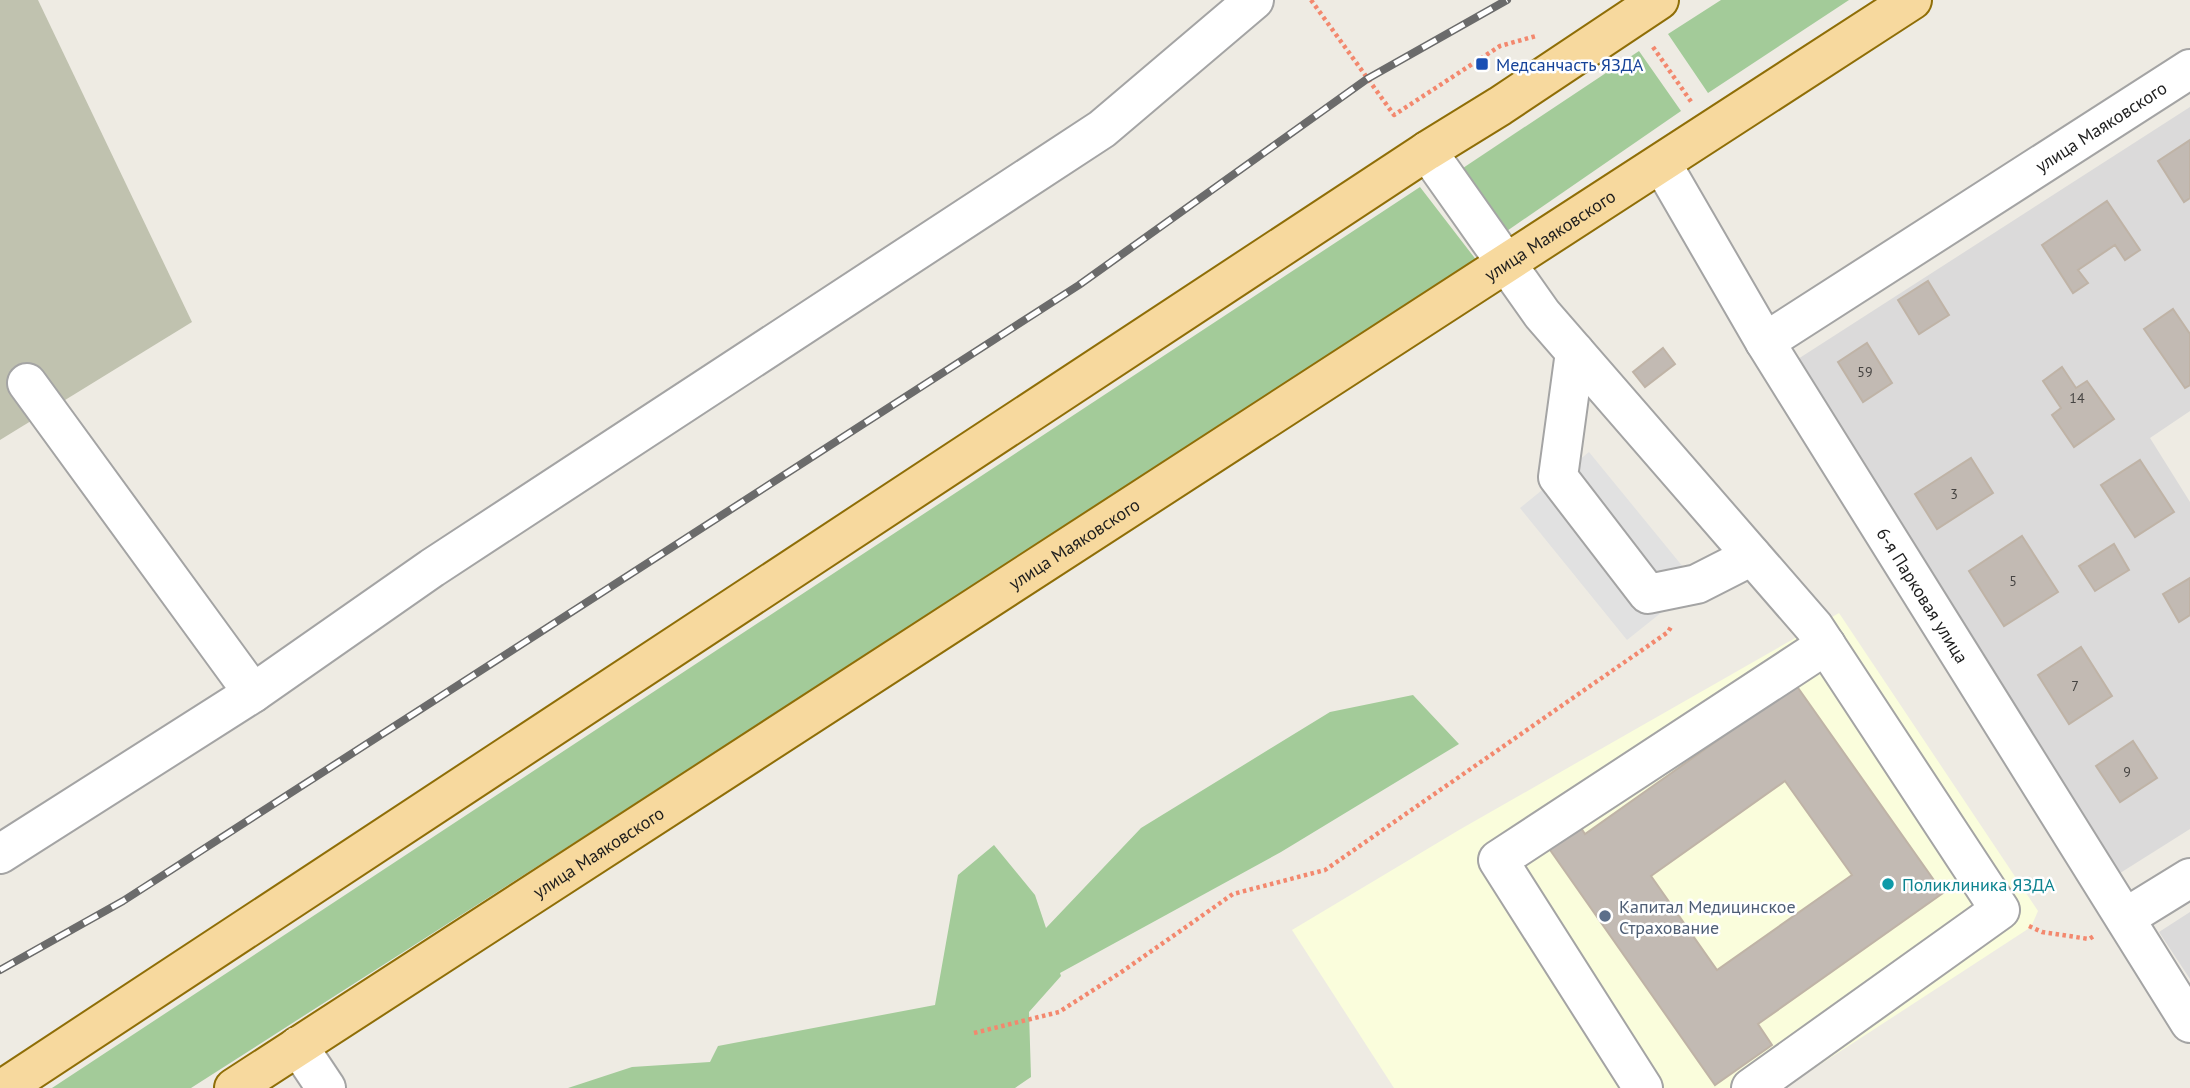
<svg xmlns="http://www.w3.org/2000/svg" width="2190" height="1088" viewBox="0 0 2190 1088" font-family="'PT Sans',sans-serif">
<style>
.residential{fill:#dbdada}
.education{fill:#fafddc}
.construction{fill:#c0c2af}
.forest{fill:#a3cb99}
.parking{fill:#e1e1e1}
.building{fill:#c2bab3;stroke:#bfb3a6;stroke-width:2;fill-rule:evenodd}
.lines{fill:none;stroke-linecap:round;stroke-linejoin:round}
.minor-casing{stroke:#a4a4a4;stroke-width:42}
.major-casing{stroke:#8f6e07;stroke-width:42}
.path{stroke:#f3886e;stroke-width:4.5;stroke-dasharray:3.5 3.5;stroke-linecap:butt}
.minor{stroke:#fff;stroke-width:38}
.major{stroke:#f7d99e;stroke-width:38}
.rail-casing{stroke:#6b6b6b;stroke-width:8}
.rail{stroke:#fff;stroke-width:5;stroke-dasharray:16;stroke-linecap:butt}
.transit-dot{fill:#1a4fb4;stroke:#fff;stroke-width:2.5}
.culture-dot{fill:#0f9aa8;stroke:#fff;stroke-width:2.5}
.service-dot{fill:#5c6f8a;stroke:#fff;stroke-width:2.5}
.labels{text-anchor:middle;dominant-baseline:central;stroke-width:5;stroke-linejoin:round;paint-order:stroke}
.number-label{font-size:14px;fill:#464442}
.transit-label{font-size:18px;fill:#164399;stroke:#fff;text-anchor:start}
.street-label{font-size:18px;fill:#1d1d1d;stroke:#fff}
.culture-label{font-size:18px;fill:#0d838f;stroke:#fff;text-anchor:start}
.service-label{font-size:18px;fill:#4e5e75;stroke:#fff;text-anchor:start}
</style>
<rect width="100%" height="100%" fill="#eeebe3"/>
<path class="residential" d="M2190 107V411L2150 438 2190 502V829L2117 875 1798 359Z
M2190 912V979L2159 932Z"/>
<path class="education" d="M1839 613 2038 911 2031 927 1784 1088H1394L1292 930 1459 830Z"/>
<path class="construction" d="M0 0H38L192 322 0 440Z"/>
<path class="forest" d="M1721 0H1849L1708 93 1668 34Z
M1639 51 1681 111 1504 233 1460 170Z
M1420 187 1477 261 1011 563 191 1088H52Z
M1413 695 1459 744 1281 852 1060 973 1061 976 1029 1012 1031 1077 1015 1088H568L632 1067 710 1062 718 1046 935 1005 958 875 994 845 1035 895 1046 928 1141 828 1330 712Z"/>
<path class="parking" d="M1589 452 1697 584 1627 640 1520 508Z"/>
<path class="building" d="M2190 140V198L2184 202 2158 161Z
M2107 201 2140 250 2125 260 2115 245 2078 270 2088 283 2073 293 2042 245Z
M1928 281 1949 315 1919 334 1898 300Z
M2173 309 2190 334V385L2185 388 2144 329Z
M1867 343 1892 383 1863 402 1838 362Z
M1663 348 1675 364 1645 387 1633 372Z
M2062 367 2076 388 2087 381 2114 419 2074 447 2052 415 2061 408 2043 381Z
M1971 458 1993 493 1937 529 1915 494Z
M2140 460 2174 512 2135 537 2101 485Z
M2022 536 2058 592 2004 626 1969 571Z
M2114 544 2129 570 2095 591 2079 566Z
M2190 578V615L2179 622 2163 594Z
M2081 647 2112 696 2069 724 2038 675Z
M1796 685 1943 893 1758 1024 1772 1045 1715 1085 1548 847 1579 825 1585 834ZM1785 781 1852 875 1717 970 1651 876Z
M2133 741 2157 778 2120 802 2096 766Z"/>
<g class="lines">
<g class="minor-casing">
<g id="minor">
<path d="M1427 151 1542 314 1814 627 2000 910 1751 1088"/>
<path id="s1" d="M1662 164 1765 342 2190 1023"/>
<path id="s2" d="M1765 342 2190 69"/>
<path d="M1575 352 1558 477 1648 594 1697 584 1752 556"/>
<path d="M27 383 253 693"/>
<path d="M0 854 253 693 432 568 1102 129 1254 0"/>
<path d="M2125 918 2190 878"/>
<path d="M298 1046 326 1088"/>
<path d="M1643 1088 1498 860 1826 645"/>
</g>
</g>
<g class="major-casing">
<g id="major">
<path d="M4 1088 1427 151 1500 106 1659 0"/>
<path id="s3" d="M234 1088 1912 0"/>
</g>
</g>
<path class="path" d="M1311 0 1394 115 1500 46 1536 36
M1653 47 1692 103
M2029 926 2042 932 2089 939 2094 936
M974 1033 1059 1012 1123 971 1233 894 1325 870 1668 632 1671 627"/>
<use href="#minor" class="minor"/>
<use href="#major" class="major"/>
<g class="rail-casing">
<path id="rail" d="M0 970 123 901 1079 285 1367 79 1507 0"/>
</g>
<use href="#rail" class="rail"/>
</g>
<rect class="transit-dot" x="1475" y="57" width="14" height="14" rx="3.5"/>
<circle class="culture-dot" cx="1888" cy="884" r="7"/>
<circle class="service-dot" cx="1605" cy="916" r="7"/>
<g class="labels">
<g class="number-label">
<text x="1865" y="372">59</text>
<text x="2077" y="398">14</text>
<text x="1954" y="494">3</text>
<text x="2013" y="581">5</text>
<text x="2075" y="686">7</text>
<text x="2127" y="772">9</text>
</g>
<g class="transit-label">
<text x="1496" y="64">Медсанчасть ЯЗДА</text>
</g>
<g class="street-label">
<text stroke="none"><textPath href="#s2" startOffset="399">улица Маяковского</textPath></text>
<text stroke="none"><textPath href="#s3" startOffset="1568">улица Маяковского</textPath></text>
<text stroke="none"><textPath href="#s3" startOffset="1001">улица Маяковского</textPath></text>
<text stroke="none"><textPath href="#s1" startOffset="504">6-я Парковая улица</textPath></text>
<text stroke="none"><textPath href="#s3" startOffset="434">улица Маяковского</textPath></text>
</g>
<g class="culture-label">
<text x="1902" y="884">Поликлиника ЯЗДА</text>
</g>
<g class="service-label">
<text x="1619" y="906">Капитал Медицинское<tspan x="1619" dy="21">Страхование</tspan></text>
</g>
</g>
</svg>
